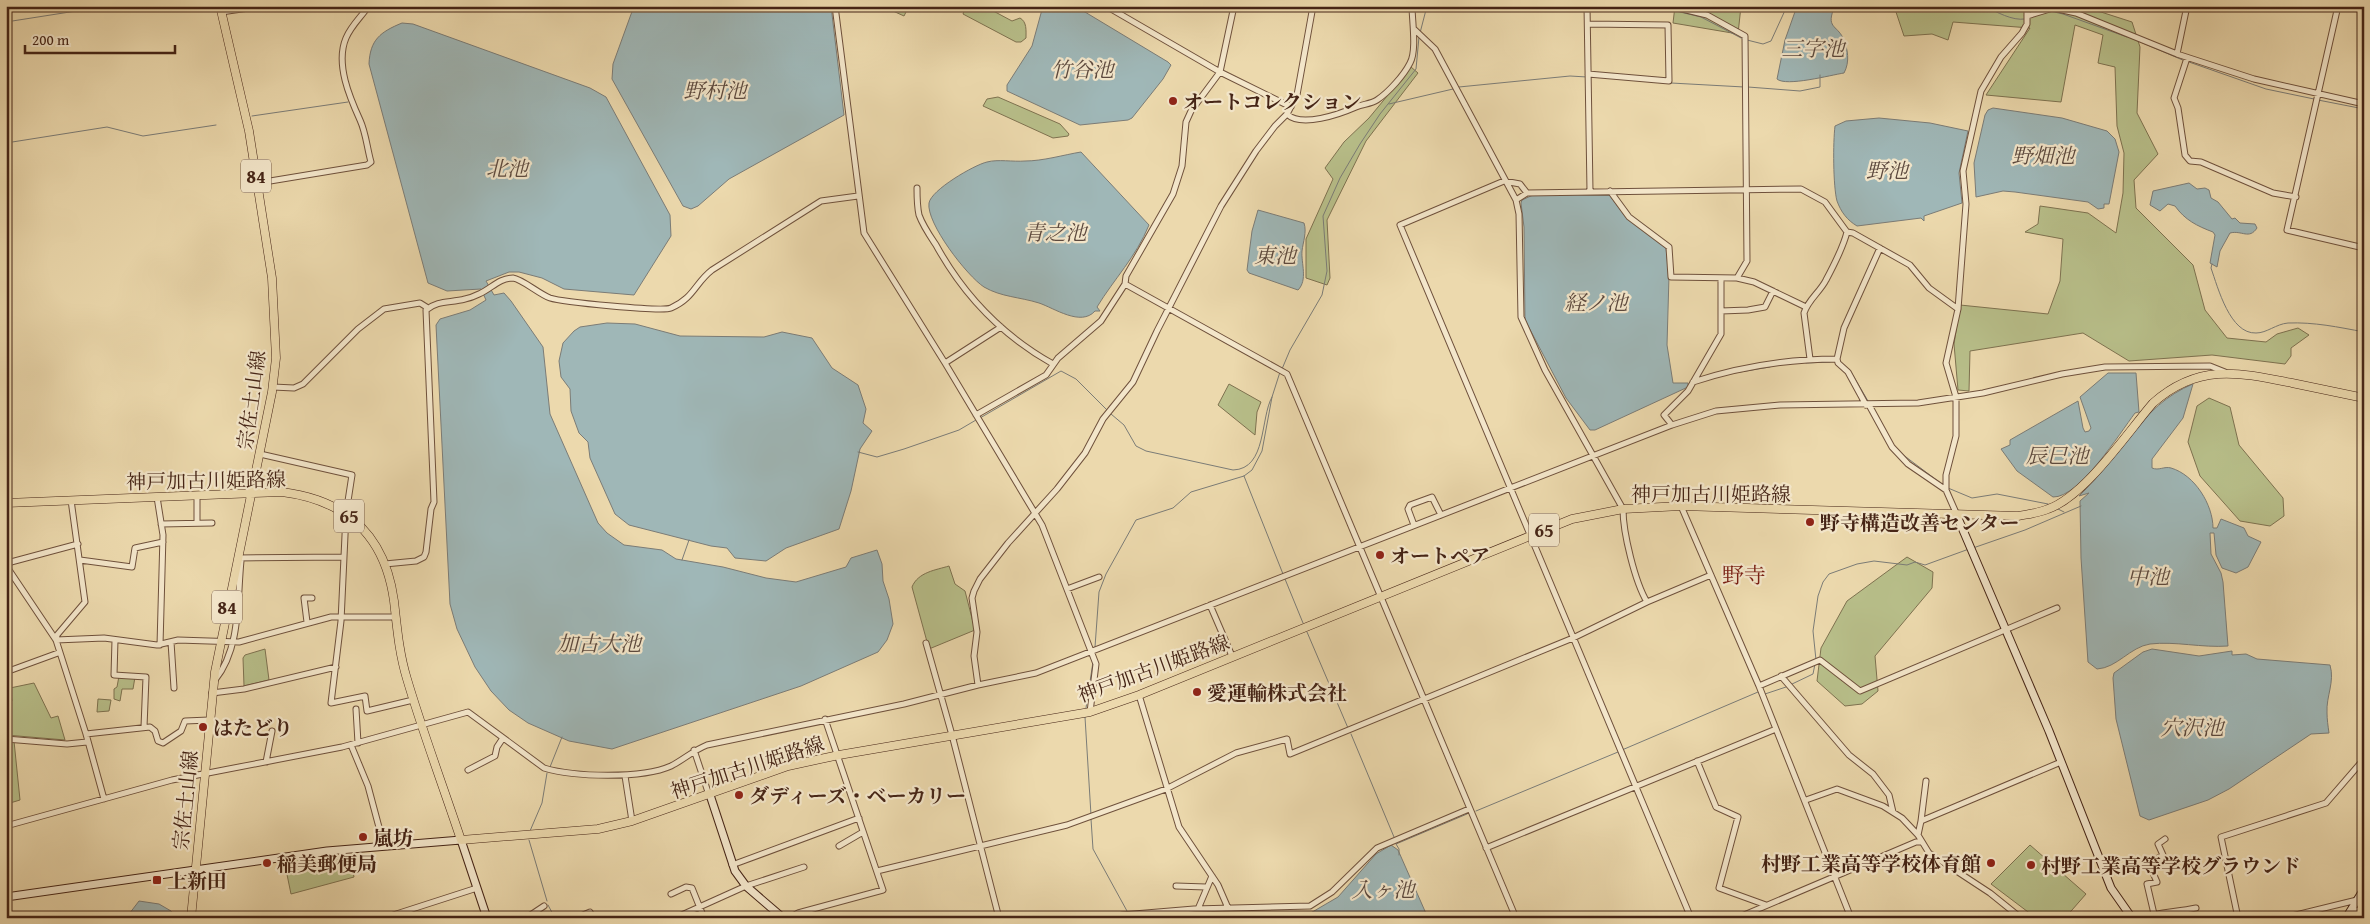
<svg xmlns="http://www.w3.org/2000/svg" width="2370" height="924" viewBox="0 0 2370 924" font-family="'Gentium Book Plus','Noto Serif JP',serif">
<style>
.green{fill:#b8bf8a;stroke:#7e7250}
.water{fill:#9fb7b7;stroke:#7b7c77}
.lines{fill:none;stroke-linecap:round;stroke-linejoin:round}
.stream{stroke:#7b7c77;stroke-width:1}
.street-casing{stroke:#6f513c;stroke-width:7}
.secondary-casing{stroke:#452416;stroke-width:9}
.primary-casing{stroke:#452416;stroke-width:9}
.street{stroke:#f3e6ca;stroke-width:5}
.secondary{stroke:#f3e6ca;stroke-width:7}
.primary{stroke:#ecd9ad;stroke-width:8}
.poi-dot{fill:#8f2418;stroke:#f3e6ca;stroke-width:2}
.labels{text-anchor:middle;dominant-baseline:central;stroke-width:4.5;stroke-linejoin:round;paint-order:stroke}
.shield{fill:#f3e6ca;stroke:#795e4c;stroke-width:1}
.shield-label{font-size:19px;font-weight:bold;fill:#452416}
.poi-label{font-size:20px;font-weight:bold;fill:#452416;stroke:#f3e6ca;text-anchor:start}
.street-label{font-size:20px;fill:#452416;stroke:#f3e6ca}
.water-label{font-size:21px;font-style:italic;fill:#5c493e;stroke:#f3e6ca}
.quarter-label{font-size:22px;fill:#7a1f14;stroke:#f3e6ca}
</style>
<rect width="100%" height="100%" fill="#ecd9ad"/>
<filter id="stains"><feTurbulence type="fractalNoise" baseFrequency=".004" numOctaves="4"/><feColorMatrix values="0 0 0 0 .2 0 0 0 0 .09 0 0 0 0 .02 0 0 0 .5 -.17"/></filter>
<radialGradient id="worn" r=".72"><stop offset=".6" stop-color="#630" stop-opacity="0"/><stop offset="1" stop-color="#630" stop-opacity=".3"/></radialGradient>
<path class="green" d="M882 6H909L904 16Z
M966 6H984L1012 21 1020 18C1027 22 1026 30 1026 38L1021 42H1016L963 14Z
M1675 6 1708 10 1710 6H1741L1738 34 1673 23Z
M1894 6H2065L2101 12 2132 22 2140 47 2137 113 2158 154 2134 180 2136 208 2193 265 2205 310 2227 338 2266 342 2277 334 2298 328 2309 335 2291 348V356L2285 364 2212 355 2129 361 2083 333 1970 351 1969 391 1958 390 1954 344 1960 305 2048 314 2060 281 2063 239 2025 232 2038 224 2040 206 2088 213 2116 233 2123 193 2124 153 2117 126 2115 67 2098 63 2103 35 2075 25 2061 102 1986 95 2030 28 1953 22 1948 40 1932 34 1904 36Z
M1411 67 1418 73 1366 141 1327 220 1330 278 1327 285 1306 278V239L1333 179 1325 168 1344 142 1369 118Z
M998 97 1060 124 1069 134 1068 136 1053 138 983 106 987 99Z
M1229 384 1261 402 1257 412 1255 435 1218 405Z
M2209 398 2230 407 2239 445 2283 498 2284 516 2270 526 2240 521 2200 476 2188 442 2197 406Z
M1907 557 1933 572 1932 588 1875 656 1878 691 1862 704 1845 706 1817 681 1821 648 1847 601Z
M949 566 955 584 965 591 975 630 929 649 912 587C918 572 936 570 949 566Z
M265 649 269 680 244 686 243 658 245 655Z
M119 676 135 677 133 689H122L120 701 114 699V689L117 687Z
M34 683 51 718 58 716 65 740 6 735V702L12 701 10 688Z
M98 699 111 700 109 711 97 712Z
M6 740 14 741 20 800 10 803 6 778Z
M2030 845 2086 894 2065 918H2036L1991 884Z
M325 853 329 861 350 857 354 877 291 894 284 860Z"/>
<path class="water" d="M634 6H831L844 115 729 179 698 206 691 209 683 206 612 79 613 64Z
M1043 6H1075L1168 62 1171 65 1163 79 1132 118 1128 120 1080 125 1007 91V85L1032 46Z
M1797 6H1835C1825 28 1837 25 1843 38 1848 49 1850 62 1844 73 1831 75 1786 87 1777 79L1785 40Z
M402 23 413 24 590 88 606 97 670 215 671 236 634 295 564 289 542 278 519 272H509L486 281 494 295 504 293 511 301 543 347 550 414 598 523 607 533 624 545 662 550 676 559 723 567 766 578 796 582 846 567 851 558 877 550 882 564 883 581 889 599 893 624 887 640 878 652 801 686 612 749 569 741 528 723 509 710 491 691 475 667 457 629 450 604 436 325 440 319 470 310 486 300 481 289 447 291 428 283 369 64C370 40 380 32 402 23Z
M1993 108 2062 118 2107 131 2115 139 2119 152 2109 204H2104V208L2098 209 2088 202 2015 192 2003 191 1976 197 1974 163 1985 115 1988 110Z
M1879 118 1930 123 1968 131 1959 173 1962 203 1924 216V221L1921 218 1857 226C1847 220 1841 212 1837 201 1833 186 1833 142 1835 126L1846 121Z
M1081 152 1149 225C1136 257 1114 279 1097 307L1100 311H1095C1081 327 1054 308 1039 303 1020 297 1001 297 984 287 967 276 926 223 929 203 931 190 974 165 987 162 998 159 1013 162 1025 161 1043 161 1063 155 1081 152Z
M2189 183 2197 189 2205 188 2209 190 2211 198 2218 202 2232 219 2235 218 2240 223 2255 224 2257 228C2249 240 2242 230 2230 233L2220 251 2217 267 2210 263 2215 235 2213 232C2197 226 2185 220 2175 206L2168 204 2160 211 2150 205 2153 191Z
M1608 193 1625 216 1666 248 1669 276 1667 345 1673 383H1688V387L1595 430H1590L1566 398 1525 320 1524 227 1521 203 1522 200 1533 195Z
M1258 210 1304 223C1307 232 1303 242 1302 251 1301 263 1308 280 1298 290L1249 273 1247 270 1252 231Z
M607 323 635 324 680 336 764 337 782 332 812 338 832 368 858 385 866 409 863 423 872 431 860 449 851 491 839 529 786 548 766 561 735 558 727 548 711 546 629 525 615 514 590 458 588 442 579 433 571 411 570 389 561 377 559 361 563 343 574 331 580 327Z
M2108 373H2136L2139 412 2135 413C2120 433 2079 498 2053 497L2017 471 2001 449 2010 445V440L2078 401 2083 428 2085 432 2089 431 2091 428 2080 397Z
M2193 384 2183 418 2152 459V468C2159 471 2164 466 2171 468 2195 475 2213 505 2213 528H2217L2221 519 2244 528 2248 536 2261 542 2248 567 2236 573 2222 568 2216 555 2214 533H2210L2211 554 2221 573 2223 582 2228 646C2202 648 2175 641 2150 644 2130 647 2117 668 2097 669L2088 662 2081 558 2080 501 2089 493 2079 496C2118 459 2141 405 2193 384Z
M2152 649 2199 656 2232 651V655L2246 654 2257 659 2330 665C2335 682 2326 696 2327 713 2327 719 2328 726 2329 733L2311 734 2229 789 2208 800 2149 820 2140 816 2116 719 2113 678 2114 673 2143 652Z
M1391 845 1398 850 1428 918H1302L1338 897 1376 854Z
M139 901 159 904 171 911 176 918H126Z"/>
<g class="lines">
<path class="stream" d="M1655 6 1701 17 1743 39
M1984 6C1997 12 2012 21 2025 19
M2029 18 2050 11 2063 14 2127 37
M6 22 108 6
M1420 33 1427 6
M2131 38 2185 61
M1747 40 1763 44 1771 41 1787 6
M2189 62 2266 89 2314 99
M1671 83 1744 87
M1459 87 1570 76 1587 77
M1748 87 1800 91 1820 87V75
M2318 100 2364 109
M1389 104 1453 89
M252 116 348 102
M6 143 107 127 143 136 216 125
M2212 264 2211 268C2218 288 2230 334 2256 333 2267 333 2276 324 2288 323 2314 322 2338 327 2364 332
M1806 363 1830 362
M1282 369 1290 350 1322 295 1327 271 1323 216 1340 178 1360 144 1380 114 1416 69 1419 37
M1851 372 1868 401
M1734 373 1770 367
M1111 414 1124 425 1136 446 1146 451 1233 470C1267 469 1260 418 1272 397
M980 418 1061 371 1076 379 1108 411
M858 452 877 457 904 449 959 430 976 420
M1902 454 1943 485
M1244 476 1283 574
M1948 488 1972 498 1997 494 2048 504
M2056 508 2064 512
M1973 548 2025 530 2081 506
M682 560 689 540
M1285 579 1303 623
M1307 632 1348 728
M1095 647 1099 592 1106 574 1136 520 1173 508 1191 492 1244 476 1252 470 1262 451 1272 397 1280 372
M1816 660 1813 631 1818 596 1823 582 1829 574 1857 564 1874 561 1907 565 1915 562 1925 565 1969 549
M1790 685 1813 674 1815 664
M1765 694 1786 687
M1086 708 1093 662
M1085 717 1091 815
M1351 734 1394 837
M1622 750 1758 692
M550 767 562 737
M1476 811 1618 752
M1091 819 1093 849 1127 911
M530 831 542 803 547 773
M529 840 547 901
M1399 855V849L1396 844 1467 814
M548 905 555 918"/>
<g class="street-casing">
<path id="street" d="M303 6 351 8 372 6
M835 6 864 233 945 363 1042 525 1096 664 1090 712
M1106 6 1220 72 1291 107
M1587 6 1590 191
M2187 6 2177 54 2254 79 2364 104
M2338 6 2287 230 2364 248
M221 12 263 6
M2027 16 2053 8 2076 13 2177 54
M1588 24 1668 25 1669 81 1588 74
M1415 30 1435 49 1516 200 1519 214 1521 317 1545 370 1623 509C1623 533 1635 582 1647 602
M2187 58 2174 98 2178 108 2185 155 2190 161 2201 162 2273 193 2296 197
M6 76V80
M1287 114C1301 128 1340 114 1356 107 1363 104 1371 104 1377 100 1389 92 1404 75 1410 63 1417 51 1412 20 1412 6
M258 183 367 165 371 162C367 148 366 133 360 120 350 98 335 64 346 38 351 26 360 18 368 7
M917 188C917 197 917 206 919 215 923 226 930 236 936 245 964 296 1003 336 1053 364
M1610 191 1629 217 1669 247 1671 277 1737 278 1747 261 1745 36 1707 15 1670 6
M1527 193 1520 184 1504 181 1400 225 1691 918
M1516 200 1527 193 1801 189 1825 202 1847 232 1853 233 1910 265 1929 288 1958 309
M1737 278 1754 282 1806 307
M1125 284 1287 374 1516 918
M1721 311 1748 310 1765 307 1773 291
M1810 359 1804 313C1808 300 1820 292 1826 280 1834 265 1843 248 1847 232
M945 363 1001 327
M1693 382C1739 367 1789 359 1837 359
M273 387 294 388 303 384 358 329 384 309 420 303 428 308
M1866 405 1848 372 1838 363 1837 359 1844 328 1880 248
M1869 405 1892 447 1908 464 1946 490
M976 415 1046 375 1058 358 1101 321 1125 284 1126 276 1173 194 1182 166 1186 122 1191 111 1220 72 1234 6
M1672 425 1664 415 1688 391 1721 334V278
M260 454 352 475 346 514 341 621 331 703 365 696 367 711 413 700
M197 495V523
M157 497 163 535 160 645
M1681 506 1759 686 1851 918
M1957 515 1946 490V475L1956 436V397L1946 363 1958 309 1966 204 1963 171 1981 91 2001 57 2022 33 2027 24V6
M161 524 212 523
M1414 525 1408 509 1410 505 1432 497 1441 515
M238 558 344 557
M80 560 132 567 135 548 163 542
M385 564 416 561 424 557 426 552 431 509 434 502 426 310C438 300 450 303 465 299 470 298 475 296 479 294 491 289 499 278 513 278 522 279 539 294 550 298 562 302 662 312 671 308 694 298 695 283 712 270L821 201 858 196
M6 567 11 562 78 544
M7 567 56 640 86 734 104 799
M1067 589 1099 577
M1210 605 1232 656
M307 622 304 598H312
M56 640 104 638 157 645 178 640 239 642 331 617H395
M56 640 57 635 85 602 71 500
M115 640 114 675 146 677 144 727
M171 642 174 688
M926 643 952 735 999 918
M6 672 58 653
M1781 676 1849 755 1873 774 1889 795 1893 812
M215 680C241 648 237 600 241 561
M978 685 974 656 977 632 972 598 974 591 980 579 1008 543 1057 489 1085 453 1103 419 1133 382 1157 331 1221 206 1256 151 1275 126 1287 114 1297 95 1313 6
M1759 686 1820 660 1860 691 2057 608
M212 693 244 689 336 667
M1139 695 1179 827 1218 885 1228 908
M356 709 358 743
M86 734 150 727 155 731 158 741 163 743 181 731 185 721 209 720
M6 739 67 744 87 742
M351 745 368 786 384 846
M694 750 709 795
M1697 761 1716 807 1738 817 1719 888 1766 905
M266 762 272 731
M468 770 495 756 497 747 503 738
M625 776 632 821
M1806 800 1837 789 1883 806 1902 818 1918 835 1929 853 1990 893 2021 918
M1921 821 1926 781
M6 826 172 780 342 747 468 712 544 768C574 777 642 779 671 766 683 760 694 750 707 745L904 704 978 685 1036 673 1672 425 1716 411 1780 405 1918 403 1983 393 2062 374 2105 367 2210 366 2225 372
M1918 835 1921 821 2061 762
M839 846 863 832
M1486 848 1776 729
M732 865 859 818
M877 871 1067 825 1166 789 1236 753 1287 739 1290 754 1573 638 1647 602 1711 575
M1176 886 1206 887
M671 894 686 887 692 888 704 918
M2352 908 2364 914
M1198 909 1212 876
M2154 914 2147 884 2157 882 2149 864 2163 855 2158 844 2165 839
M384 918 477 888
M526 918 544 906
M576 918 590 912 593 918
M675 918 746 886 804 867
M789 918 798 913 883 890 825 719
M1115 918 1122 915 1194 909 1310 906 1332 892 1377 848 1469 809
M1737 918 1916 842H1922
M2140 918C2158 912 2177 912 2196 908
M2238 918 2221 837 2326 803 2364 759
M2283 918 2357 900"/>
</g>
<g class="secondary-casing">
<path id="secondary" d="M1957 516 2049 731 2111 888 2132 918
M710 795 735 871 746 886 783 918
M6 897 327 851 461 840 487 918
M2346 918 2364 889"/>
</g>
<g class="primary-casing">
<path id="primary" d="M6 503 282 492C346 500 385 535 394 601 397 627 399 653 407 679 423 733 443 786 461 840L598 829 632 821 788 766 839 755 1090 712 1139 695 1572 519 1623 509 1681 506 2018 516C2028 514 2039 513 2048 509 2085 496 2127 433 2153 403 2198 363 2238 372 2292 383 2316 388 2340 393 2364 398
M191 918 215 672 272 392 276 358 272 278 249 131 220 6"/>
</g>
<use href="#street" class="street"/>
<use href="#secondary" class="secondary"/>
<use href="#primary" class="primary"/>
</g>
<g class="poi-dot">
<circle cx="1173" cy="101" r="5"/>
<circle cx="1810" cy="522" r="5"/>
<circle cx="1380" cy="555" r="5"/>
<circle cx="1197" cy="692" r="5"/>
<circle cx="203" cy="727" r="5"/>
<circle cx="739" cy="795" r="5"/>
<circle cx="363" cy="837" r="5"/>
<circle cx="267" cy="863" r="5"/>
<circle cx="1991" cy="863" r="5"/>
<circle cx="2031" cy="865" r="5"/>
<rect x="152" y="875" width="10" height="10" rx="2.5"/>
</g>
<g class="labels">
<g class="shield">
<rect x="241" y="159.5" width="30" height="33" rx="4"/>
<rect x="334" y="499.5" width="30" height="33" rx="4"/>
<rect x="1529" y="513.5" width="30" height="33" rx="4"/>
<rect x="212" y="590.5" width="30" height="33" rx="4"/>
</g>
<g class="shield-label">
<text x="256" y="176">84</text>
<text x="349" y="516">65</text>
<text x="1544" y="530">65</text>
<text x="227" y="607">84</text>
</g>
<g class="poi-label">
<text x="1183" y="101">オートコレクション</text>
<text x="1820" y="522">野寺構造改善センター</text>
<text x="1390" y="555">オートペア</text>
<text x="1207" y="692">愛運輸株式会社</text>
<text x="213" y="727">はたどり</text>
<text x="749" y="795">ダディーズ・ベーカリー</text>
<text x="373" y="837">嵐坊</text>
<text x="277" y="863">稲美郵便局</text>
<text x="1981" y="863" text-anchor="end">村野工業高等学校体育館</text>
<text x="2041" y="865">村野工業高等学校グラウンド</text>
<text x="167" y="880">上新田</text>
</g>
<g class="street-label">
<text transform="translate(251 400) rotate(-82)">宗佐土山線</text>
<text transform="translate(206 480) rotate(-1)">神戸加古川姫路線</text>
<text x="1711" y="493">神戸加古川姫路線</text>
<text transform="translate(1153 668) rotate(-20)">神戸加古川姫路線</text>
<text transform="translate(747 767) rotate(-18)">神戸加古川姫路線</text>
<text transform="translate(185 800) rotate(-84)">宗佐土山線</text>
</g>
<g class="water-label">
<text x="1813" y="48">三字池</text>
<text x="1082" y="69">竹谷池</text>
<text x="715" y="90">野村池</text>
<text x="2043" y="155">野畑池</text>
<text x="507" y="168">北池</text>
<text x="1887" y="170">野池</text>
<text x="1055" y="232">青之池</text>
<text x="1275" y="255">東池</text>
<text x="1596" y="302">経ノ池</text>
<text x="2057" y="455">辰巳池</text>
<text x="2148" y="576">中池</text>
<text x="599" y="643">加古大池</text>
<text x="2192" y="727">穴沢池</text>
<text x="1383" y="889">入ヶ池</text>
</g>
<g class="quarter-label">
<text x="1744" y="575">野寺</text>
</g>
</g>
<rect width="2370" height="924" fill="none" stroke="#ecd9ad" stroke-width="25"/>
<rect x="8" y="8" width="2355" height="909" fill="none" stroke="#452416" stroke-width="2.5"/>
<rect x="12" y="12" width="2345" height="899" fill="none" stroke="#452416"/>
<path d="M25 45v8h150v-8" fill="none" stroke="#452416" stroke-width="2.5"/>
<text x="32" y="45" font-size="15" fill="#452416" stroke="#f3e6ca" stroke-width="4" paint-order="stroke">200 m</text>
<rect width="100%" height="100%" filter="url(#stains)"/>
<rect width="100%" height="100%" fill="url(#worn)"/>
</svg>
